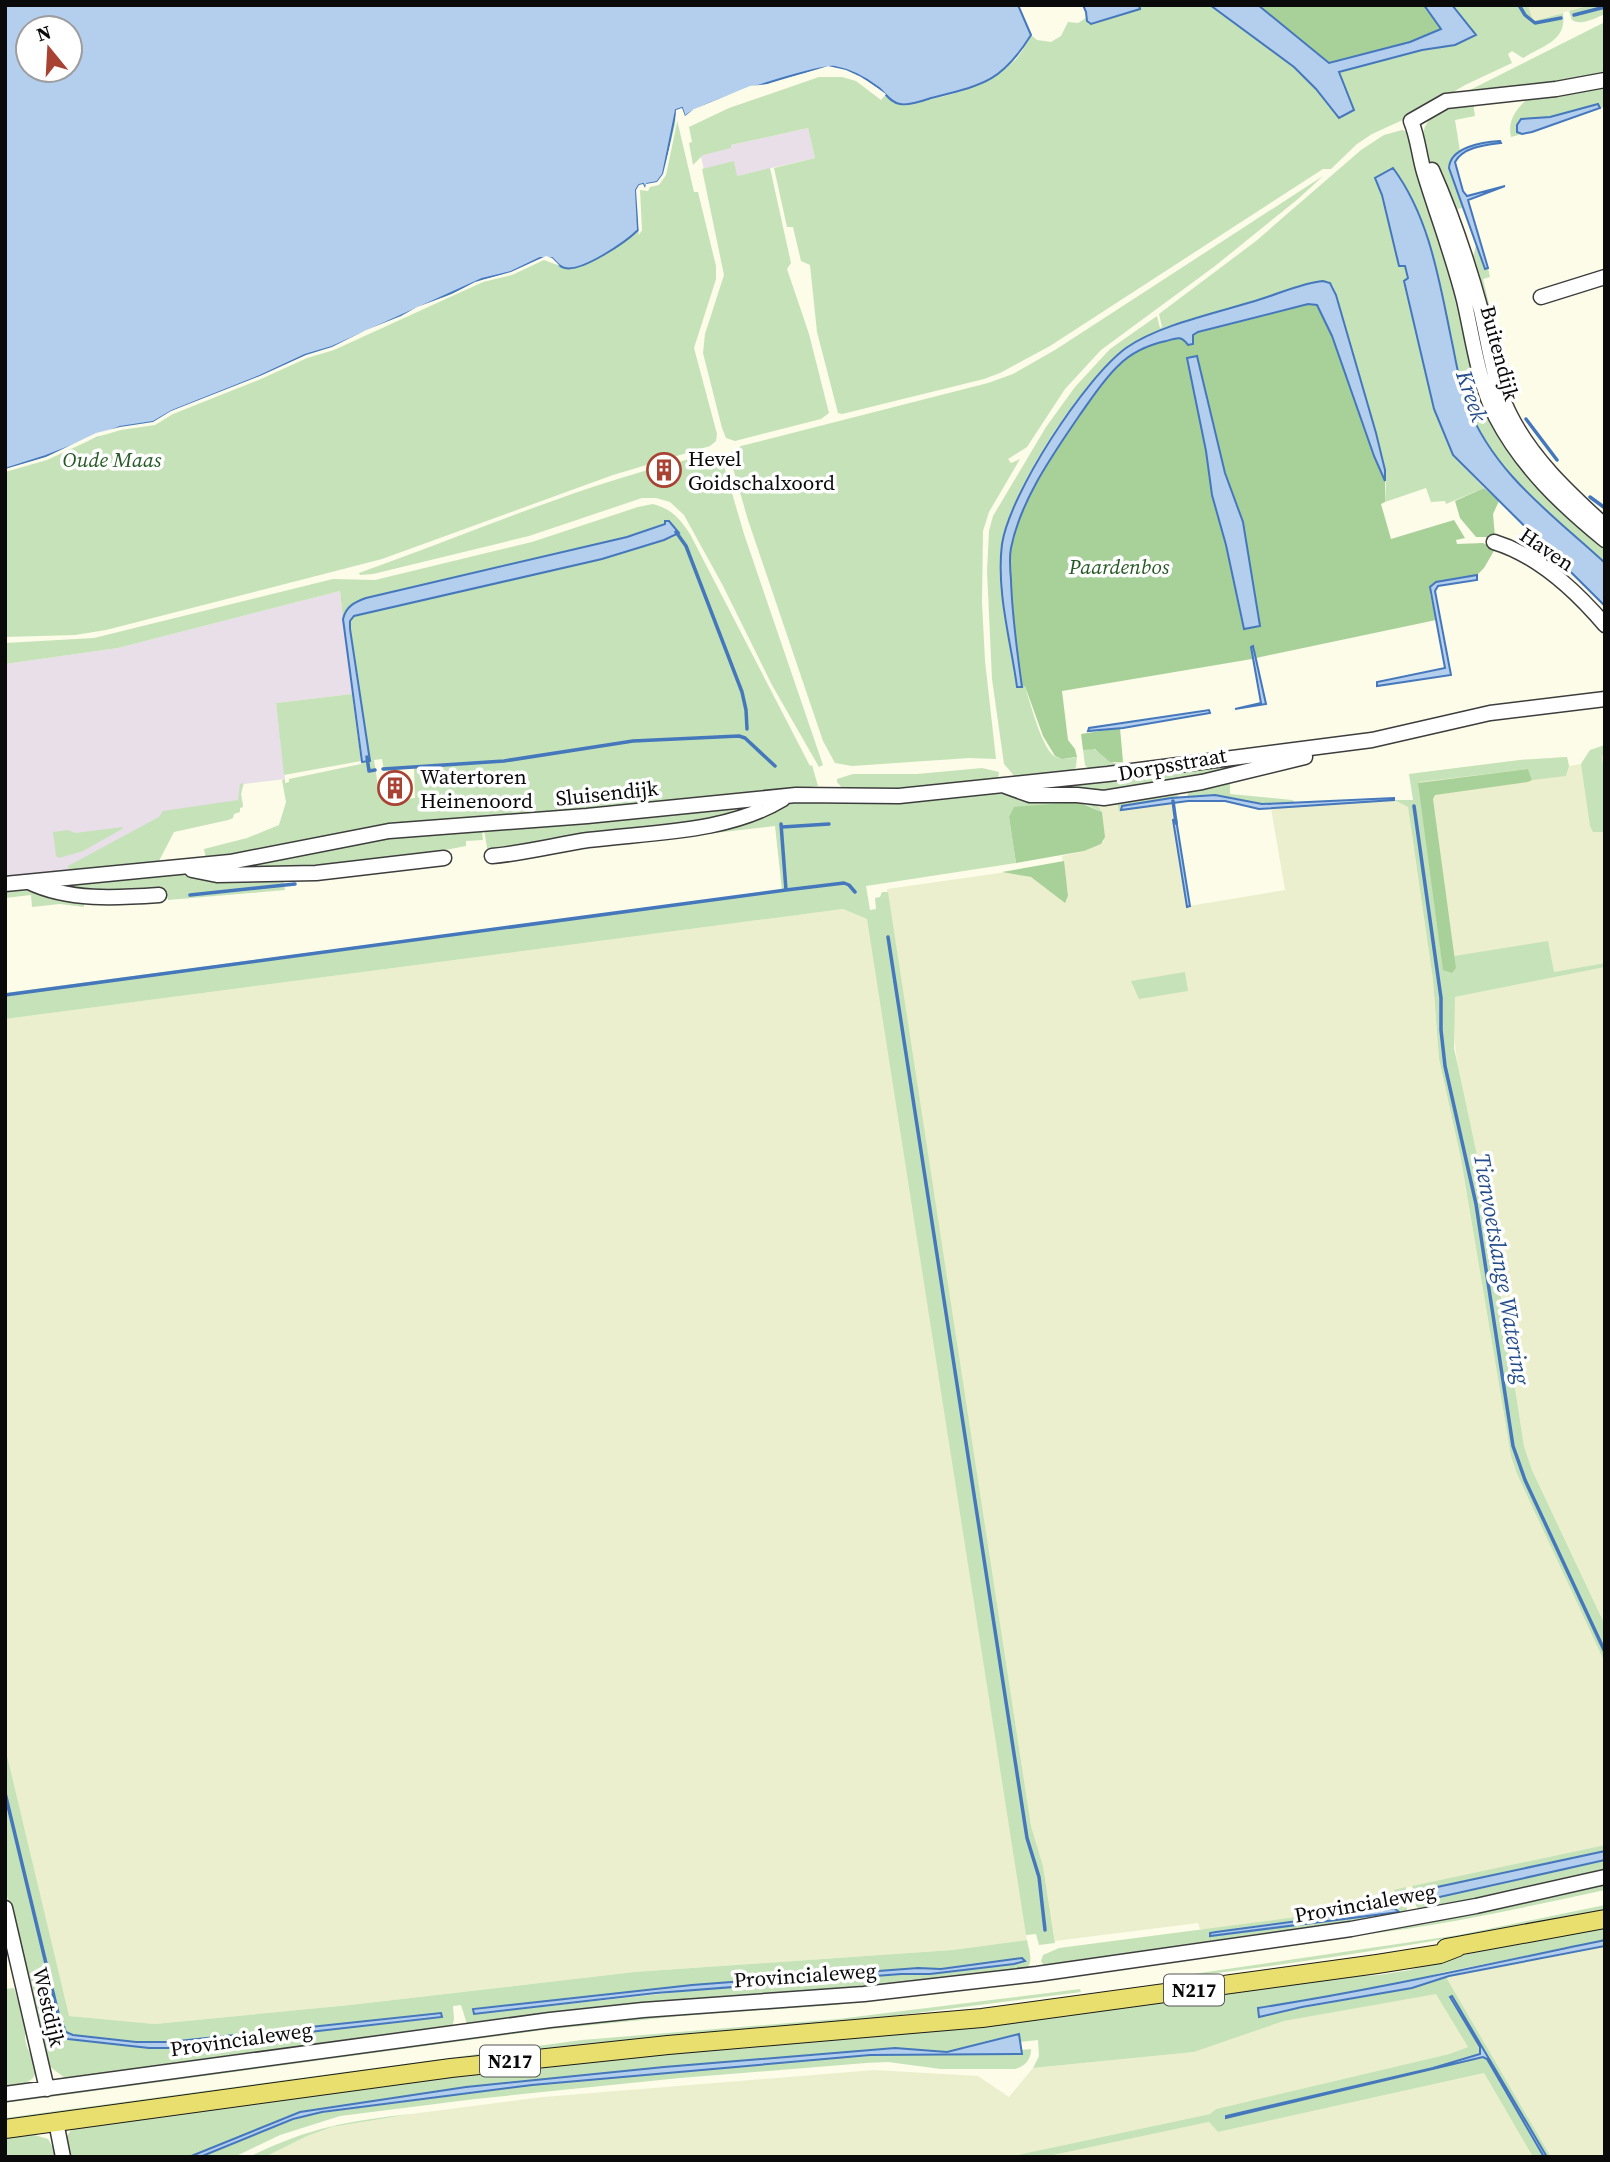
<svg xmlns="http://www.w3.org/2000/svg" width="1610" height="2162" viewBox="0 0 1610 2162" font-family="'Source Serif 4',serif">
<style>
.industrial{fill:#e8dfe8}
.farmland{fill:#ecefcd}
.green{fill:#c6e2b8;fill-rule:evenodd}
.forest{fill:#a8d199;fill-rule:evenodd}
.water{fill:#b4ceee;stroke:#4477bc;stroke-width:2;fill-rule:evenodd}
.pier{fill:#fcfce9}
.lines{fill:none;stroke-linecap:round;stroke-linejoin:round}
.stream{stroke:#4477bc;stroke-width:3.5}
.minor-casing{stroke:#3d3d3d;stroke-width:17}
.major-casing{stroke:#1b1b1b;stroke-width:20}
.minor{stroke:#fff;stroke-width:14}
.major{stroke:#e8df6e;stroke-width:18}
.labels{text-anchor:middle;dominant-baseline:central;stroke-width:7;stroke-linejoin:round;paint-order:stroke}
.shield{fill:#fff;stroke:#545454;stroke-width:2}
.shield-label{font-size:19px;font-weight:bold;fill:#0a0a0a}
.street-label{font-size:21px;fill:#0a0a0a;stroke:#fff}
.poi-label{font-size:21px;fill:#0a0a0a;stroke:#fff;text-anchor:start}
.park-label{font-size:21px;font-style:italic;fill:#255923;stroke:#fff}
.water-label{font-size:23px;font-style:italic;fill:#234c8b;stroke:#fff}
</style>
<rect width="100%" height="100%" fill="#fcfce9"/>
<path class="industrial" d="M808 128 815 158 707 183 700 152Z
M340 591 352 694 276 703 285 779 244 784 241 794 243 805 228 820 172 832 155 862 5 876V664L118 648Z"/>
<path class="farmland" d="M1528 5H1591L1532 21Z
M1605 745V963L1446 992 1417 773 1520 760 1567 757 1569 766 1581 764 1590 750Z
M1093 800 1171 802 1189 906 1285 890 1271 808 1394 800 1408 807 1433 980 1439 1059 1461 1159 1511 1456 1517 1474 1605 1663V1845L1395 1890 1397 1904 1213 1929H1200L1198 1923 1055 1941 1043 1866 1031 1826 887 889 1007 872 1031 877 1065 902 1068 896 1062 856 1084 851 1104 841 1102 812Z
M843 909 868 919 1027 1940 952 1950 634 1972 350 2005 155 2024 68 2016 5 1747V1019Z
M1605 967V1625L1532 1470 1524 1446 1484 1188 1458 1070 1453 1029 1455 997Z
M1605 1946V2157H1551L1446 1977Z
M1437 1993 1468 2047 1449 2054 1216 2109 1210 2114 1008 2157H265L307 2136 332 2127 411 2114 543 2097 874 2070 978 2076 1009 2097 1033 2068 1194 2052 1284 2021Z
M1484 2073 1533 2157H1044L1209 2122 1218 2132Z"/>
<path class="green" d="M1139 5H1210L1294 67 1316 89 1339 118 1354 110 1338 73 1422 50 1455 45 1476 35 1452 5H1528L1533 21 1563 13C1567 41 1544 45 1523 58L1512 51 1508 54 1512 63 1465 85 1418 113 1372 134 1357 144 1331 169H1323L1050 346 1000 373 984 379 842 414 838 413 817 332 810 265 801 261 793 227H787L774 168 815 158 808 128 731 145V148L703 155 693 165 689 143 692 142 689 127 729 108 819 77H842L856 81 881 100 886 94 900 104C936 101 991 87 1016 59 1022 52 1027 43 1031 35L1037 40 1051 42 1061 36 1068 22 1078 23 1086 18 1089 24H1093L1140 9Z
M1591 5H1605V14C1595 18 1582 26 1572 20L1569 11Z
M1605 22V77L1462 94Z
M1597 86 1605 87V107L1600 108 1598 104 1550 117 1524 119 1517 125V132L1522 134 1511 137C1507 118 1518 108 1531 95L1594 90Z
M1473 103 1475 116 1455 120 1460 151C1452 156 1449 159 1449 168L1468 218 1462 208 1457 209 1466 236 1468 250 1423 146C1419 113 1447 107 1473 103Z
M674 107 694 192H698L716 266V279L694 348 717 434 716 441 710 446 613 475 382 559 106 630 75 635 5 637V377Z
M1402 130 1409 132 1480 379 1605 544V563C1553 515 1493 473 1467 404 1458 381 1455 356 1450 332 1443 297 1435 263 1424 229 1416 206 1408 186 1393 168L1375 178 1382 195 1400 266H1405L1408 278 1404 281 1434 409 1444 435 1453 455 1484 488 1446 504 1445 501 1431 502 1426 488 1385 502 1386 480 1336 295 1333 286 1323 281C1302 283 1281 293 1261 299 1221 312 1159 324 1126 348 1082 380 1010 490 1002 544 996 588 1011 642 1017 687L1025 686C1030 702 1041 746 1054 756 1061 760 1070 759 1077 757L1076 767 1072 772 1017 779 1004 764 992 679 987 571 989 531 993 516 1046 427 1075 387 1110 349 1157 316 1160 328 1162 327 1159 314 1256 241 1361 150 1384 135Z
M734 161 737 176 770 168 791 263 787 269 809 334 829 413 821 419 735 441 726 438 722 428 703 353 705 334 724 275 702 169Z
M1323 176 1298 199 1215 266 1101 350 1065 389 1027 447 1008 459 1011 463 1020 459 989 512 983 531 982 603 985 661 996 759 969 758 852 766 835 763 823 741 748 520 733 468 731 452 741 446 988 383 1013 374 1055 350Z
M1476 245 1484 269 1488 268 1490 277 1483 279 1499 346 1492 348 1471 266Z
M712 454H719L722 459 744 534 823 765 819 767 772 685 722 584 684 515 670 502 656 498H642L529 536 373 574 360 575 359 573C475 532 593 479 712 454Z
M653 504C672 509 680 519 690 534L810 766 812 765 818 786 800 788 799 790 572 813 571 809 561 810V814L206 859 204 849 247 838 279 825 286 802 282 780 285 779V783L289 782V779L361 764 362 762 370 760 350 629V621L354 616 602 559 673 537 679 533 669 521 627 537 366 598 349 607 343 619 340 591 118 648 5 664V643L94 638 333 579 375 580 532 542 638 507ZM382 759 384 771 414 768 415 798 388 801 386 785 378 786 374 760Z
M352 694 361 761 284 775 276 703Z
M1605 745 1602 758 1605 777V832H1593L1590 826 1581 764 1590 750Z
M1091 748 1101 752 1114 763 1123 762 1124 767 1089 769 1085 765 1083 750Z
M1298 755 1111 795 1029 789Z
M1567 757 1569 766 1566 776 1532 780 1528 769 1419 782 1456 967 1454 956 1548 941 1554 972 1605 963V967L1455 997 1454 1048 1484 1188 1524 1446 1532 1470 1605 1625V1663L1517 1474 1511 1456 1461 1159 1439 1059 1433 980 1408 807 1394 800H1413L1409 774 1520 760Z
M982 768 999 772 998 779 900 791 843 789 837 782V779L853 774H917Z
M1230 780V794L1292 800 1295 802 1262 804 1215 795 1187 797 1188 793Z
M243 783 241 794 243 807 240 808V812L234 814 233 818 228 820 174 832 159 861 69 873 68 866 159 817 163 811 238 800 240 784Z
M1176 793 1179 797 1122 806V810L1119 811 1117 802Z
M977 794H1011L1096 803 1102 812 1085 804 1009 817 1016 863 866 886 870 910 876 909 875 898 880 897 882 892H888L1031 1826 1043 1866 1055 1943 1039 1945 1036 1934 1026 1935 867 919 843 909 5 1019V993L782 890 775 826 715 833V828L768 814 796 801Z
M768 802 731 816 488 853 484 830Z
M123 827 122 829 83 851 59 858 56 856 53 832 68 830 75 833Z
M482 830 483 840 466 841V846L440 851 417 859 224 873 245 865 373 839Z
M179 873 203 877 283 878 285 890 168 900 166 892 142 895 44 886Z
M25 888 83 897 84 907 60 904 32 907 31 895 5 898V890Z
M1185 972 1188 991 1139 999 1131 981Z
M5 1747 69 2016 155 2024 350 2005 634 1972 952 1950 1027 1940C1029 1951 1034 1961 1026 1970L918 1984 467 2024 461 2005 453 2006 454 2019 452 2027 65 2078 49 2066 42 2049 5 1887ZM1022 1958 1025 1961 1014 1964 930 1974H901L697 1990 475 2014 473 2010 692 1985 918 1968 941 1969ZM440 2013 441 2017 168 2048H149L68 2039 62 2033 58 2022H62L66 2032 73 2035 136 2042H169Z
M1605 1845V1851L1428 1889 1424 1895 1427 1898H1435L1605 1860V1871L1421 1911 1416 1906 1412 1886Z
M1605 1885V1890C1517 1909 1428 1929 1339 1937L1451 1918Z
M1406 1887 1407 1910 1403 1915 1045 1967 1041 1961 1043 1955 1059 1948 1396 1904 1394 1890ZM1353 1913 1320 1922 1211 1936 1210 1933Z
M1605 1905V1911C1468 1936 1331 1959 1193 1976V1974L1459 1935Z
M1605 1927V1940L1440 1973 1405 1984 1258 2009 1259 2016 1412 1988 1446 1977 1551 2157H1547L1452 1996 1450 1998 1480 2047V2054L1433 2068 1226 2116V2118L1483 2057 1487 2059 1544 2157H1533L1484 2073 1218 2132 1209 2122 1044 2157H1008L1210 2114 1216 2109 1449 2054 1468 2047 1436 1994 1284 2021 1194 2052 1033 2068 1039 2056 1038 2040 1020 2042 1019 2034 947 2052 895 2048 584 2075 466 2087 300 2112 189 2157H68L66 2138 71 2130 80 2126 380 2084 652 2054 883 2035 1312 1979 1379 1975 1410 1970 1463 1955Z
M14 1988 27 2030C15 2051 66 2080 5 2088V1989Z
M1080 1989 1081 1992 862 2020 633 2040 462 2059 5 2121V2118L582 2040 838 2019Z
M877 1999 835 2005 681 2016 543 2030 5 2103V2099L544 2027 664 2015Z
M1031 2049C1031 2060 1025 2066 1015 2069H941L888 2062 866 2063 680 2078 475 2099 340 2116 280 2135 234 2157H200L306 2115 447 2096 532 2085 870 2055 1021 2054V2050Z
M411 2114 332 2127 307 2136 265 2157H249C308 2128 347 2121 411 2114Z
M31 2134 48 2139 58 2157H5V2137Z"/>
<path class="forest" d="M1258 5H1424L1442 28 1410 42 1329 63Z
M1309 304 1318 305 1321 308 1385 481V502L1381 504 1391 539 1454 520 1465 538 1456 540 1457 544 1483 543 1495 549 1484 568 1477 575 1432 584 1430 593 1436 620 1256 658 1254 647 1252 659 1062 691 1068 740 1075 749 1077 757 1062 759 1055 756 1043 736 1025 686 1022 687C1017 644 1007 597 1010 554 1013 509 1090 386 1125 359 1142 346 1159 342 1179 337L1183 338 1189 345 1193 343 1194 334ZM1197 356 1225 473 1240 512 1259 626 1243 628 1226 545 1212 495 1206 451 1187 358Z
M1484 488 1499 501 1493 514 1495 537H1476L1460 518 1455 501Z
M1120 728 1123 762H1110L1095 749 1083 750 1081 734Z
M1528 769 1532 780 1528 782 1435 795 1433 799 1456 968 1452 973 1443 970 1418 783Z
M1078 802 1102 812 1105 837 1101 844 1084 851 1016 863 1009 817 1014 807Z
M1064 861 1068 896 1065 903 1031 877 1002 872Z"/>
<path class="water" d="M5 5H1018L1031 35C1002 82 983 85 931 98 922 101 909 106 900 104 891 103 885 93 879 88 866 78 851 70 835 67 819 64 695 104 685 117L682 108 676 110 663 174 657 182 647 184 645 188 643 184 639 185 636 190 638 230C626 242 582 272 565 268 559 267 556 262 552 258H540L511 272 482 279 332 347 305 355 260 376 172 411 153 422 120 427 46 456 5 469ZM28 28H70V70H28Z
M1083 5H1139L1140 9 1091 24 1087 21 1086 12Z
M1210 5H1258L1329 63 1410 42 1441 29 1424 5H1452L1476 35 1455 45 1422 50 1339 72 1354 110 1339 118 1316 89 1294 67Z
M1598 104 1600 108 1532 132 1522 134 1517 132V125L1521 119 1550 117Z
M1500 141 1501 143C1485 145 1463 147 1455 162L1463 191 1467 196 1505 186 1468 200 1488 268 1485 269 1449 168C1450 147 1483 142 1500 141Z
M1393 168C1431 219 1440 286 1453 347 1457 367 1460 386 1467 404 1493 473 1553 515 1605 563V606L1453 455 1434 409 1404 281 1408 278 1405 266H1399L1382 195 1375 178Z
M1323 281 1330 283 1336 295 1376 433 1385 470V481L1374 456 1332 336 1317 305 1308 304 1198 332 1193 335V344L1188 345C1181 335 1177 338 1166 341 1148 345 1132 352 1119 365 1103 380 1092 398 1079 416 1052 456 1021 499 1011 548 1009 558 1010 569 1011 580 1012 616 1017 651 1022 687H1017C1011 642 996 591 1002 544 1010 493 1084 379 1126 348 1160 324 1221 312 1261 299 1281 293 1302 283 1323 281Z
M1197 356 1225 473 1243 522 1260 626 1244 629 1226 545 1212 495 1206 451 1187 358Z
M665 521H669L679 533 664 540 602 559 354 616 350 621V629L370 761 362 762 343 619C346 606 355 602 366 598L627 537 665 524Z
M1477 575V580L1438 586 1435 591 1451 675 1377 686V682L1445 668 1430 587 1436 582Z
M1253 646 1266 704 1235 709 1261 703 1251 647Z
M1209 710 1210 713 1123 728 1088 731 1089 728Z
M1215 795 1262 804 1394 798V800L1259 809 1225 801H1188L1121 810 1122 806 1171 798Z
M1176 819 1190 906 1187 907 1173 820Z
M1605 1851V1860L1435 1898H1427L1424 1894 1428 1889Z
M1394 1908 1399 1912 1210 1936V1933L1216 1932Z
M1605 1940V1946L1449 1976 1412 1988 1302 2007 1259 2017 1258 2008C1375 1990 1489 1964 1605 1940Z
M1022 1958 1025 1961 1014 1964 930 1974H901L656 1993 474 2014 473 2009 692 1985 918 1968 941 1969Z
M1452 1996 1547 2157H1544L1487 2059 1483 2057 1226 2118V2116L1433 2068 1480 2054V2047L1450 1997Z
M441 2013 442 2017 168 2048H149L68 2039 62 2033 58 2022 62 2021 66 2032 73 2035 136 2042H169Z
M1019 2034 1022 2054 870 2055 532 2085 322 2112 293 2119 200 2157H189L300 2112 373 2101 466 2087 664 2067 895 2048 947 2052Z"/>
<path class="pier" d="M828 66 846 70 861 77 886 94 884 97 869 85 852 76 828 70 770 88 751 90 696 112 686 120 682 119 679 113 666 175 659 185 650 187 648 191 640 190 642 230 639 235 636 190 639 185 643 184 645 188 646 184 657 182 663 174 675 125 676 110 682 108 685 116 694 109 750 86 769 84Z
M546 256 552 258 560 266 544 260 512 275 483 282 334 350 307 358 261 379 173 414 155 425 121 430 97 437 47 460 5 472V469L46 457 96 433 120 427 153 422 171 411 260 376 306 355 332 347 366 330 401 316 417 307 452 294 475 282 511 272Z"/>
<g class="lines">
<path class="stream" d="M1519 5 1525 15 1535 23 1561 18
M1574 15 1605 7
M1526 419 1557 460
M1590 497 1605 508
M676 532 686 546 742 692 746 710 747 729
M367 757 369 771 375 770
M383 769 504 761 633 741 739 736 745 738 775 766
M1173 801 1176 823
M1414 806 1441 998V1030L1445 1066 1476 1204 1513 1446 1525 1480 1605 1652
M781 824 786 890 844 883 849 885 855 892
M782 827 829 824
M190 895 295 884
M888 937 1027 1838 1039 1877 1045 1930
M5 995 786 890
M5 1793 61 2026"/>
<g class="minor-casing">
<path id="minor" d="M1605 80 1556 89 1446 101 1411 121C1418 138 1419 155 1424 172 1437 215 1453 256 1464 300 1473 339 1478 381 1496 417 1522 467 1562 505 1605 540
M1432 170C1452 215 1468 263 1481 310 1489 344 1493 381 1509 413 1531 458 1568 492 1605 526
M1541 297 1605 277
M1494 542C1537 555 1576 591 1605 625
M1005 786 1030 795H1077L1104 798 1202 782 1305 757
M492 856C525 853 556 845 588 840 652 832 727 833 783 799
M192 870 217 875 316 873 444 858
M29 882C68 901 117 898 159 895
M5 884 230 862 389 831 587 816 796 795 899 796 1108 774 1372 740 1490 713 1605 699
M5 1908 47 2089
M5 2094 550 2020 643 2010 864 1994 1037 1974 1351 1929 1476 1906 1605 1877
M56 2122 63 2157"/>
</g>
<g class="major-casing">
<path id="major" d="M1446 1948 1605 1919
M5 2129 451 2068 668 2045 982 2018 1377 1964 1440 1954 1458 1947"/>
</g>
<use href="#minor" class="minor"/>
<use href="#major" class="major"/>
</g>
<defs>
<g id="building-ring" transform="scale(1.75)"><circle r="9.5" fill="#fff" stroke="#a84233" stroke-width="1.5"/><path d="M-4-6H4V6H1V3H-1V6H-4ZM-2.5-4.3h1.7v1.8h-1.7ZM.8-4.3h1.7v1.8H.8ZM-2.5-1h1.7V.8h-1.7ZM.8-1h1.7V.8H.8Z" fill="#a84233"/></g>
</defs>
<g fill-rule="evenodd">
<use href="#building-ring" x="664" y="470"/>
<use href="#building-ring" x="395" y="788"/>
</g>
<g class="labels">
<g class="shield">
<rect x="1164" y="1974.5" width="60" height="31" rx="5"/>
<rect x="480" y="2045.5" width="60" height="31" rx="5"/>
</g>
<g class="shield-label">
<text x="1194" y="1990">N217</text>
<text x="510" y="2061">N217</text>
</g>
<g class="street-label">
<text transform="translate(1500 353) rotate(75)">Buitendijk</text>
<text transform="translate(1547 549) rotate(34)">Haven</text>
<text transform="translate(1172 764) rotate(-10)">Dorpsstraat</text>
<text transform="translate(607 793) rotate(-6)">Sluisendijk</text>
<text transform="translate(1365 1903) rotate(-10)">Provincialeweg</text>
<text transform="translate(805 1975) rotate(-4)">Provincialeweg</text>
<text transform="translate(49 2007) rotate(77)">Westdijk</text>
<text transform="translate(241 2039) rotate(-8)">Provincialeweg</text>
</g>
<g class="poi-label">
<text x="688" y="458">Hevel<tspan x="688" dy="24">Goidschalxoord</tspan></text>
<text x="420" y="776">Watertoren<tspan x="420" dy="24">Heinenoord</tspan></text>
</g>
<g class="park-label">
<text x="112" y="459">Oude Maas</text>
<text x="1119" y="566">Paardenbos</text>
</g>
<g class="water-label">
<text transform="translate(1472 396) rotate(71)">Kreek</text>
<text transform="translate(1502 1269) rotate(80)">Tienvoetslange Watering</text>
</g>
</g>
<rect width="1610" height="2162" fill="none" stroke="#0a0a0a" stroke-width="14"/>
<g transform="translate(49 49) rotate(342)"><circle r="33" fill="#ffffff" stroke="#9d9d9d" stroke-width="2"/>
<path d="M0-5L12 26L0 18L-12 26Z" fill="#a84233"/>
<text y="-10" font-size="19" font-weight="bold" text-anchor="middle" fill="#0a0a0a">N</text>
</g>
</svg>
